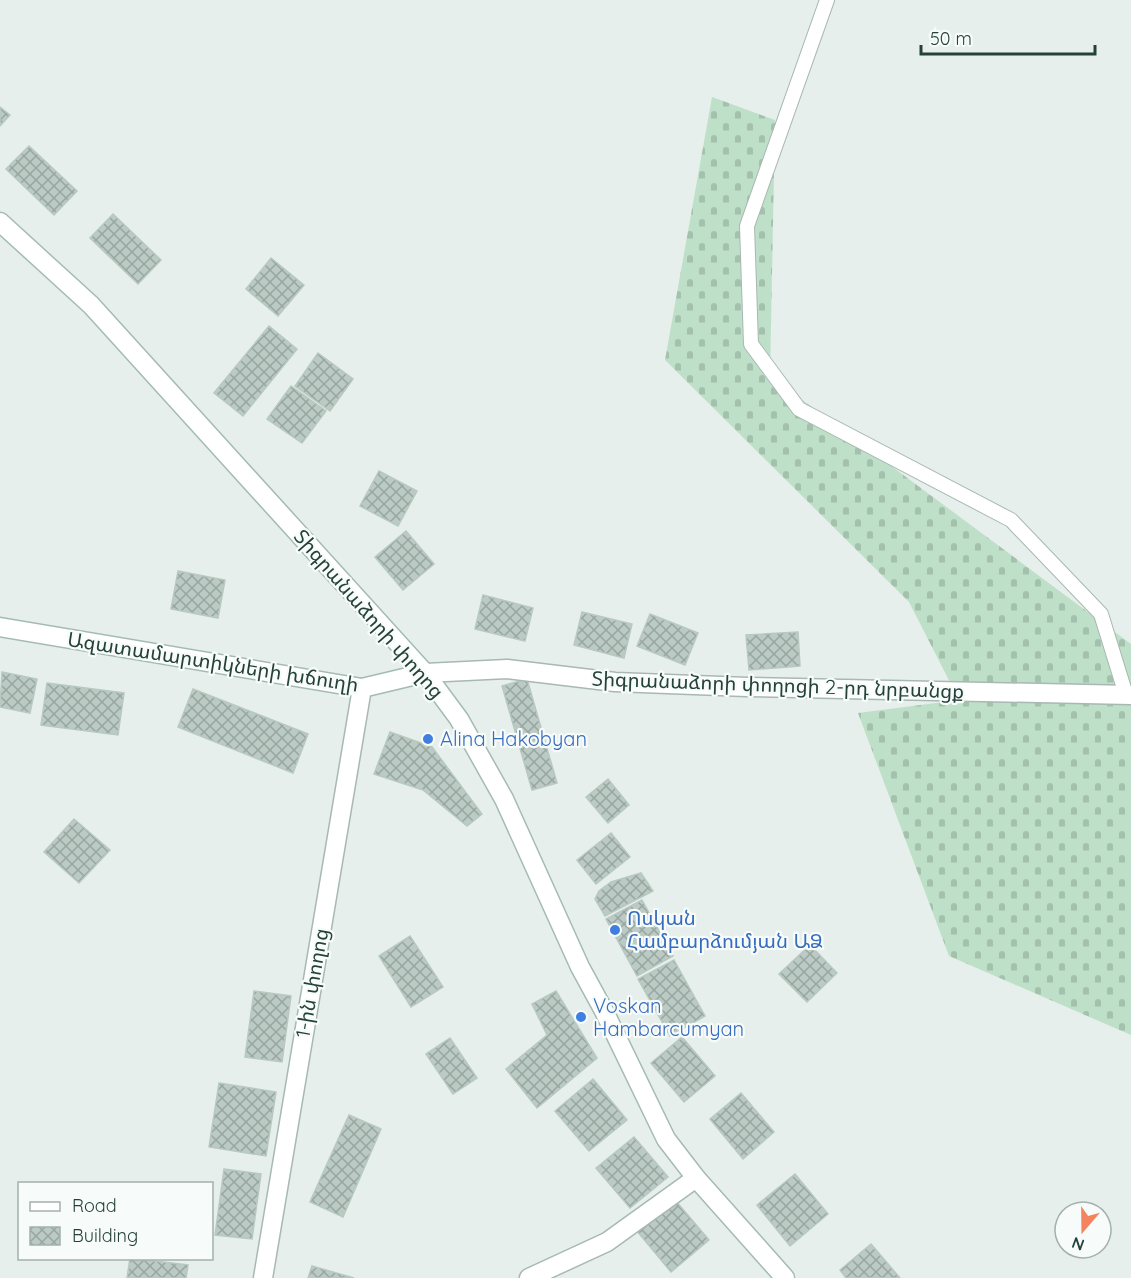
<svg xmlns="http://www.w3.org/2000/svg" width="1131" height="1278" font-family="Quicksand,'Noto Sans Armenian',sans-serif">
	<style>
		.cemetery { fill: url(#cemetery-stones) }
		.building { fill: url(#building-cross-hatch); stroke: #b8c9c2; stroke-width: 1.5 }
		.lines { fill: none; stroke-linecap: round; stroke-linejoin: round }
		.lane-casing { stroke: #a8b8b2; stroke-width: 16 }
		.street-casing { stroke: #a8b8b2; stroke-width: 21 }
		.secondary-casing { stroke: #a4bbb3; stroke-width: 21 }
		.lane { stroke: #fff; stroke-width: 14 }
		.street { stroke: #fff; stroke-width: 18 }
		.secondary { stroke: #fff; stroke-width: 18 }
		.shop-dot { fill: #3f7fe0; stroke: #f7fbf9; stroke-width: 2 }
		.labels { text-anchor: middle; stroke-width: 4.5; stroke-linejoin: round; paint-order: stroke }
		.street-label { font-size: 20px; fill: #24423a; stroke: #f7fbf9 }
		.shop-label { font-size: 20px; fill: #366cbe; stroke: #f7fbf9; text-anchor: start }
	</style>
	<defs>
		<pattern id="cemetery-stones" width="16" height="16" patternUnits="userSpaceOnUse" patternTransform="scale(1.5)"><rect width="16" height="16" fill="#bfe0c8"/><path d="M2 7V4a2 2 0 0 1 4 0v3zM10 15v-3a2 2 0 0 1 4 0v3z" fill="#a4c1ad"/></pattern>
		<pattern id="building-cross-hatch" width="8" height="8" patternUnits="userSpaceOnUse" patternTransform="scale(1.5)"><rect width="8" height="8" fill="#bbcac4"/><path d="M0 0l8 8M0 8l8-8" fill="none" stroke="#98a6a0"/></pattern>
	</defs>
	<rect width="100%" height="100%" fill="#e6efeb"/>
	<path class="cemetery" d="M712,97L775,120L770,376L1131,644V1035L949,956L858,713L959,700L909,602L665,360Z"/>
	<g class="building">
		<path d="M0,107L10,115L0,126Z"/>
		<path d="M29,146L77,191L54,215L6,169Z"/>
		<path d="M113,214L161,260L138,284L90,238Z"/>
		<path d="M271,258L304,285L278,316L246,289Z"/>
		<path d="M269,326L297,349L243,416L214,393Z"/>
		<path d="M318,353L353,379L330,411L295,386Z"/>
		<path d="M291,386L326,411L302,443L267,419Z"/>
		<path d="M379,471L417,491L398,526L360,506Z"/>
		<path d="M406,531L434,564L403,590L375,557Z"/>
		<path d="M178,571L225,580L218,618L171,609Z"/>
		<path d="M483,595L533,608L525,641L475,629Z"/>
		<path d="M582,612L632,624L624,658L574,645Z"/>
		<path d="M650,614L698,633L685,665L637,646Z"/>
		<path d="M798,632L800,666L749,670L746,635Z"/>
		<path d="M2,672L37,679L30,713L0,707Z"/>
		<path d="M527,679L557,783L532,790L502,686Z"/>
		<path d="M47,683L124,693L118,735L41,725Z"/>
		<path d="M193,689L308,734L293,773L178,727Z"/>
		<path d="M390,732L432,747L482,814L467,826L423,790L374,774Z"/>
		<path d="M608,779L629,805L608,823L586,797Z"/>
		<path d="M74,819L110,850L79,883L44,852Z"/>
		<path d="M611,833L630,857L596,884L577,860Z"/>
		<path d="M641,873L653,891L605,916L595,899L599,891L611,882Z"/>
		<path d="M642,900L673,956L637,976L606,919Z"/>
		<path d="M410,936L443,987L411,1007L379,956Z"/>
		<path d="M810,945L837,973L807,1002L779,974Z"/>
		<path d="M674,960L705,1016L670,1036L638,979Z"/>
		<path d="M254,991L291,996L282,1062L245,1057Z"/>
		<path d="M556,991L597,1058L537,1108L506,1069L547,1035L532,1004Z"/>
		<path d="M682,1037L715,1076L684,1102L651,1063Z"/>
		<path d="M450,1038L477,1078L453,1094L426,1054Z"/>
		<path d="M593,1079L627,1120L589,1151L555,1111Z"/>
		<path d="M219,1083L276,1092L266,1156L209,1147Z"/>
		<path d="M741,1093L774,1132L743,1159L710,1119Z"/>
		<path d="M349,1115L381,1129L343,1217L310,1202Z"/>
		<path d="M634,1137L668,1177L630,1208L596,1168Z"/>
		<path d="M224,1169L261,1174L252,1239L215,1235Z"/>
		<path d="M795,1174L828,1214L790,1246L757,1205Z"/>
		<path d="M675,1200L709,1240L671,1272L637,1231Z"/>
		<path d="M871,1244L900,1278H846L840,1270Z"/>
		<path d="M130,1258L188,1265L186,1278H127Z"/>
		<path d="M312,1266L354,1278H308Z"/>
	</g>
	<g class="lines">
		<g class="lane-casing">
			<path id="lane" d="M827,0L747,226L751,344L799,409L1011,520L1101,614L1126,695"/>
		</g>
		<g class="street-casing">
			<g id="street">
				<path d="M425,673L507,669L615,682L747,687L1131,695"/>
				<path d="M263,1278L362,688"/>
				<path d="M529,1278L607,1242L696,1178"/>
			</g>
		</g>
		<g class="secondary-casing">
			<g id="secondary">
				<path d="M0,222L91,305L425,673L459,719L504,799L580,967L604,1011L666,1139L696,1178L785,1278"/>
				<path d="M0,627L362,688L425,673"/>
			</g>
		</g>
		<use href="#lane" class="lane"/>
		<use href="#street" class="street"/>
		<use href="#secondary" class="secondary"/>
	</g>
	<g class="shop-dot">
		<circle cx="428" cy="739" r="6"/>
		<circle cx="615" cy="930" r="6"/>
		<circle cx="581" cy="1017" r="6"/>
	</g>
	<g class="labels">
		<g class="street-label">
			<text transform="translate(369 614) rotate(49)" y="7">Տիգրանաձորի փողոց</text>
			<text transform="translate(213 662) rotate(9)" y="7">Ազատամարտիկների խճուղի</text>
			<text transform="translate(778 685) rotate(2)" y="7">Տիգրանաձորի փողոցի 2-րդ նրբանցք</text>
			<text transform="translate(312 983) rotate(-80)" y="7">1-ին փողոց</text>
		</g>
		<g class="shop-label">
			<text x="440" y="746">Alina Hakobyan</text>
			<text x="627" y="925">Ոսկան<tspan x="627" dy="23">Համբարձումյան ԱՁ</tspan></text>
			<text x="593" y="1013">Voskan<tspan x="593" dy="23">Hambarcumyan</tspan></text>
		</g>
	</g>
	<rect x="18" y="1182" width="195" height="78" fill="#f7fbf9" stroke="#a3b1ad" stroke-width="1.5"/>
	<rect x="30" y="1202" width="30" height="9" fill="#ffffff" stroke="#a3b1ad" stroke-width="1.5"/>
	<text x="72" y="1212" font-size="18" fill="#24423a">Road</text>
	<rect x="30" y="1227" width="30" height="18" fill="url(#building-cross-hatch)" stroke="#a3b1ad" stroke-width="1.5"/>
	<text x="72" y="1242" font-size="18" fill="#24423a">Building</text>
	<g transform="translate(1083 1230) rotate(200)"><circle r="28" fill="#f7fbf9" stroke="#a3b1ad" stroke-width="1.5"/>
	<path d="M0-4.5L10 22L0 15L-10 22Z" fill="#f4845f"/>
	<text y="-9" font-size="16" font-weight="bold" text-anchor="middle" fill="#24423a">N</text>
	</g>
	<path d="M921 45v9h174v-9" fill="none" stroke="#24423a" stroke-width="3"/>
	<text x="930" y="45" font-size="18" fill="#24423a" stroke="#f7fbf9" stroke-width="4.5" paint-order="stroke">50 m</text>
</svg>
